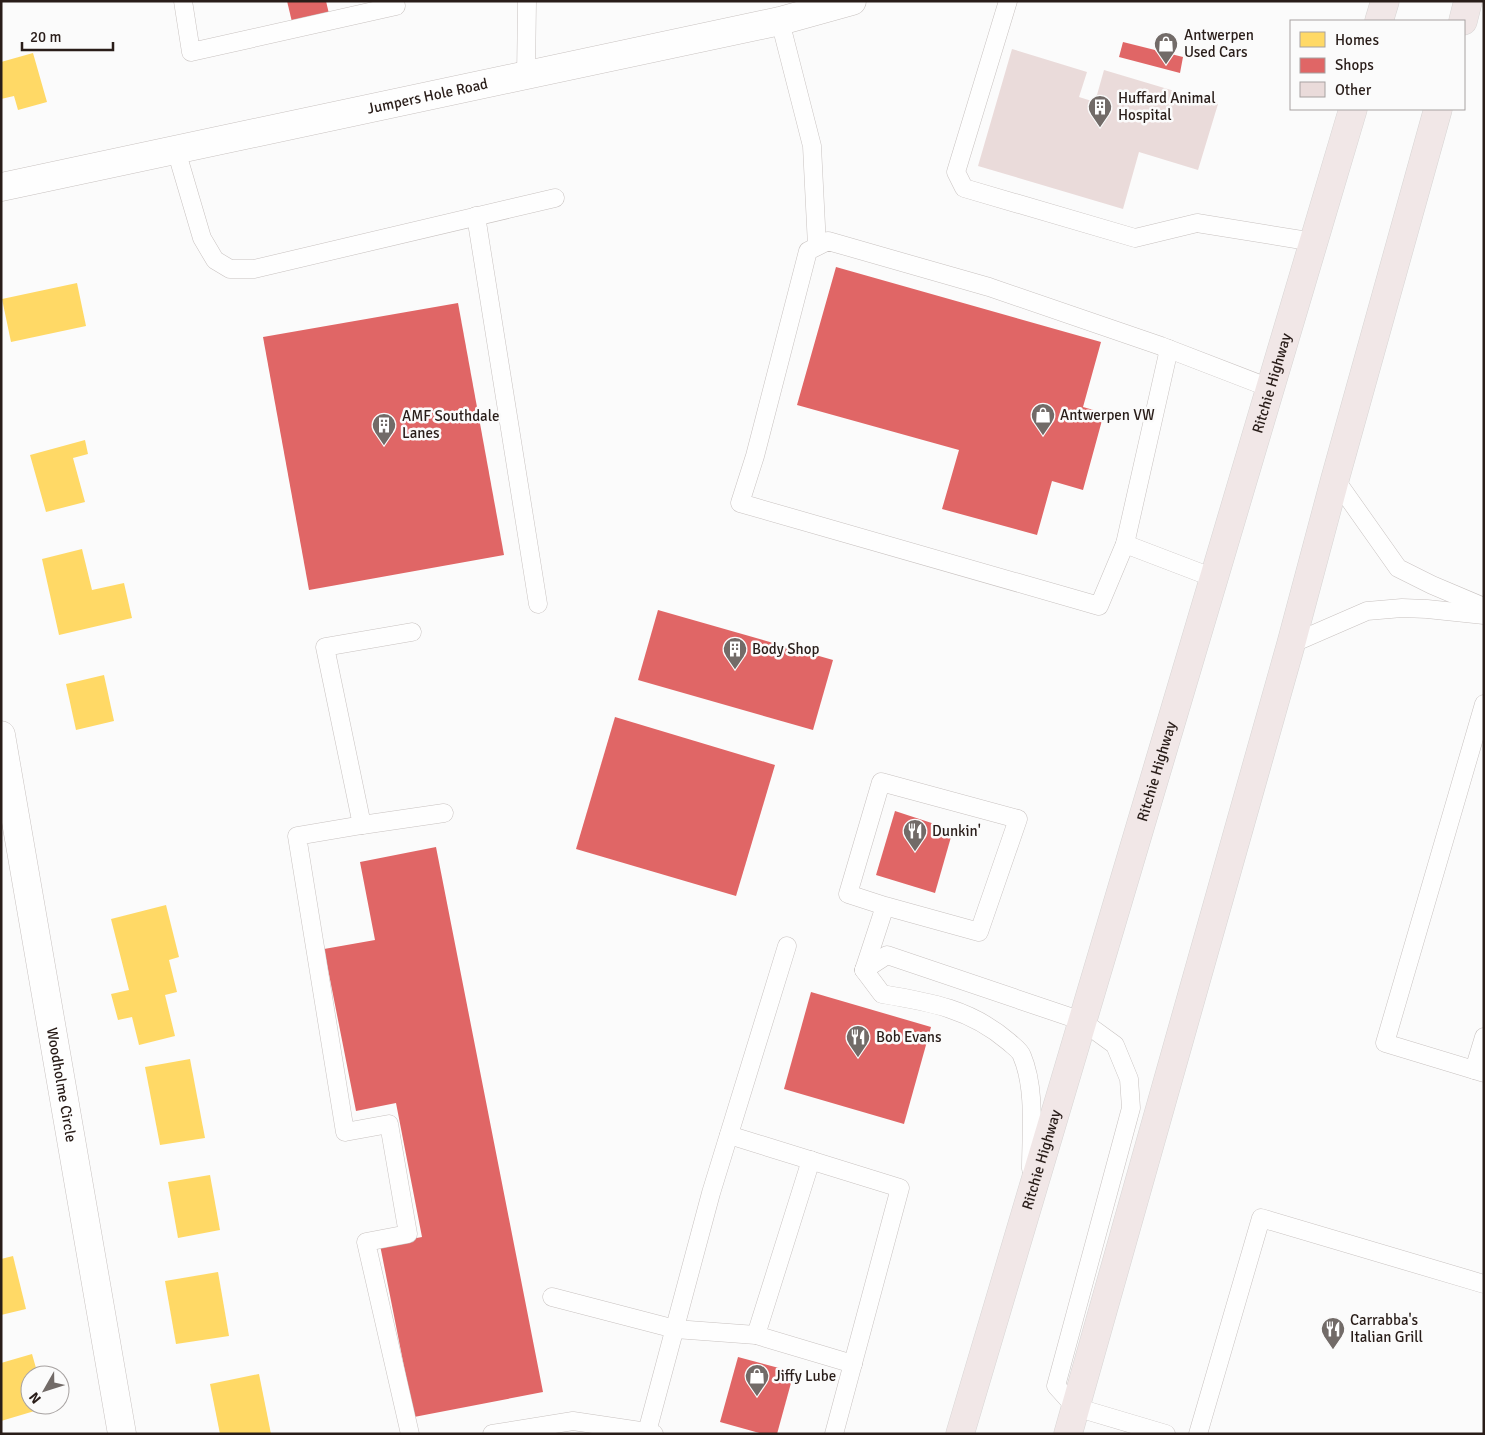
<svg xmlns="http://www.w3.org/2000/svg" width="1485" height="1435" font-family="Signika,sans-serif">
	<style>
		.homes { fill: #ffd966 }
		.shops { fill: #e06666 }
		.building { fill: #eadbda }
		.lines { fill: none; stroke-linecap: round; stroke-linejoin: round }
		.service-casing { stroke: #c8c2c0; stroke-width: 19 }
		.minor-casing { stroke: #c8c2c0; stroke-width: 29 }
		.secondary-casing { stroke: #c8c2c0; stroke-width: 29 }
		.primary-casing { stroke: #d7d5d4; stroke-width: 29 }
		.service { stroke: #fefefe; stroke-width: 18 }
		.minor { stroke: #fefefe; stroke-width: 28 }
		.secondary { stroke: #fefefe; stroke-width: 28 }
		.primary { stroke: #f1e7e7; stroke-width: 28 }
		.labels { text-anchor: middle; stroke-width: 5; stroke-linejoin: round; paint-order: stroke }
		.poi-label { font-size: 15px; fill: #291d19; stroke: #fbfbfb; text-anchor: start }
		.street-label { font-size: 15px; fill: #291d19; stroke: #fbfbfb }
	</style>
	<rect width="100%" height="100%" fill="#fbfbfb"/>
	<g class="homes">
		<path d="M33,53L47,102L18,110L14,96L1,99V62Z"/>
		<path d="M77,283L86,326L11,342L2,299Z"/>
		<path d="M85,440L88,454L73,458L85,502L46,512L30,455Z"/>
		<path d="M82,549L92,590L124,583L132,618L59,635L42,559Z"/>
		<path d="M104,675L114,721L76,730L66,684Z"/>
		<path d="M166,905L179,957L169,960L177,992L165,995L175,1036L139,1045L132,1017L118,1020L111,994L129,990L111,919Z"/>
		<path d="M190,1059L205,1138L160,1145L145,1067Z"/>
		<path d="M210,1175L220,1230L178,1238L168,1182Z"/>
		<path d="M13,1256L26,1309L1,1315V1259Z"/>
		<path d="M218,1272L229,1336L176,1344L165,1281Z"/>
		<path d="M32,1354L38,1375H30V1405H47L48,1407L1,1421V1363Z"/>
		<path d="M259,1374L271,1434H220L210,1384Z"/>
	</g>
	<g class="shops">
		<path d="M287,1H326L329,14L292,22Z"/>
		<path d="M1123,42L1183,57L1180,73L1119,57Z"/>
		<path d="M836,267L1101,342L1083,407L1104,413L1083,490L1052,481L1037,535L942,509L959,450L797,405Z"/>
		<path d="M458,303L504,555L309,590L263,337Z"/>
		<path d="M658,610L833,660L813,730L638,680Z"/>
		<path d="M615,717L775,765L736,896L576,849Z"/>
		<path d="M895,811L953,830L935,893L876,875Z"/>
		<path d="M436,847L543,1392L414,1417L380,1245L422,1237L396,1103L356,1111L324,949L375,940L360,862Z"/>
		<path d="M811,992L931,1027L904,1124L784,1089Z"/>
		<path d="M738,1357L794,1372L777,1434H763L720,1422Z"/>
	</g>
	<path class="building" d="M1012,49L1087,72L1079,97L1095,102L1104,70L1218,104L1198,170L1139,152L1123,209L978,166Z"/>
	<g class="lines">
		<g class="service-casing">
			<g id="service">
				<path d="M183,1L191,52L396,6L395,1"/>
				<path d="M1008,1L956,172L964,188L1135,238L1197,223L1314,242"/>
				<path d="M780,21L812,146L817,246"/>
				<path d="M526,76L527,1"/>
				<path d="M176,150L202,238L215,260L230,269H254L555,198"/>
				<path d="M476,216L538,604"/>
				<path d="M1335,479L1398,568L1432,585L1484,607"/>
				<path d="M1125,544L1169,349"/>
				<path d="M1214,578L1125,544L1099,606L740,503L755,456L808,251L828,241L989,287L1161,346L1270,388"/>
				<path d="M412,632L325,647L362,825L444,813"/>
				<path d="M1291,644L1367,611L1402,608L1427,609L1484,615"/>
				<path d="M1484,704L1385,1043L1484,1073"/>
				<path d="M362,825L297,836L345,1132L389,1124L408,1234L366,1242L410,1434"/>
				<path d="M864,970L887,955L1082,1021L1115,1045L1129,1079L1131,1108L1056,1386L1075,1407L1166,1434"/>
				<path d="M864,970L885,906L979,932L1018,819L881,782L848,894L885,906"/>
				<path d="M864,970L882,994C930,1002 971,1009 1009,1042C1013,1046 1020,1050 1022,1056C1036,1089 1031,1134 1031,1169"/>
				<path d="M1474,1070L1484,1037"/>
				<path d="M729,1135L900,1188L834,1434"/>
				<path d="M552,1297L675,1329L756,1335L853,1364"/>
				<path d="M756,1335L811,1160"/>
				<path d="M492,1434L573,1421L647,1432"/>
				<path d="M654,1434L647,1432L711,1193L787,946"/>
				<path d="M1198,1434L1261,1218L1484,1284"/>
			</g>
		</g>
		<g class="minor-casing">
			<g id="minor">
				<path id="s1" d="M1,735L122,1434"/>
			</g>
		</g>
		<g class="secondary-casing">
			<g id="secondary">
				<path id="s2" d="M1,187L780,21L852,1"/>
			</g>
		</g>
		<g class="primary-casing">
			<g id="primary">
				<path d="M1379,21L1385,1"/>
				<path d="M1463,21L1468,1"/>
				<path id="s3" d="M960,1434L1353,109"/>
				<path d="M1068,1434L1291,644L1335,479L1438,109"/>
			</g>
		</g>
		<use href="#service" class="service"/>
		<use href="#minor" class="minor"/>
		<use href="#secondary" class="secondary"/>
		<use href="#primary" class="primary"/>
	</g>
	<defs>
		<g id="shop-pin" transform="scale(1.25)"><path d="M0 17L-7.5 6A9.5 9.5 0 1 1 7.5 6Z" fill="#726b68" stroke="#fbfbfb"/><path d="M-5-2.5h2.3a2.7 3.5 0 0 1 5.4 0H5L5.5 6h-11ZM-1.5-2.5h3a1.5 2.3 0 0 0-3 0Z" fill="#fff"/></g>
		<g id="building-pin" transform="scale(1.25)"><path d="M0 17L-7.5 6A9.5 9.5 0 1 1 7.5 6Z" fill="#726b68" stroke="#fbfbfb"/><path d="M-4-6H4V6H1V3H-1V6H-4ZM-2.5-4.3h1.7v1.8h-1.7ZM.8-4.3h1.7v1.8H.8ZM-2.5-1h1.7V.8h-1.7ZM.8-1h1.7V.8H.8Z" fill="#fff"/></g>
		<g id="restaurant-pin" transform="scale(1.25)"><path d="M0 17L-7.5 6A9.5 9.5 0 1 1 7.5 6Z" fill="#726b68" stroke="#fbfbfb"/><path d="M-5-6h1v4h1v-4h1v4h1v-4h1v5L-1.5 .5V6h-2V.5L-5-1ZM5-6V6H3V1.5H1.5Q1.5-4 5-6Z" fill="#fff"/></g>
	</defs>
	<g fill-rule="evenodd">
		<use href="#shop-pin" x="1166" y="44"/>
		<use href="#building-pin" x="1100" y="107"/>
		<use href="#shop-pin" x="1043" y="415"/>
		<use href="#building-pin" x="384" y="425"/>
		<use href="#building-pin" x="735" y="649"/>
		<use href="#restaurant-pin" x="915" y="831"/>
		<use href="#restaurant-pin" x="858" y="1037"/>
		<use href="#restaurant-pin" x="1333" y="1329"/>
		<use href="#shop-pin" x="757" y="1376"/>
	</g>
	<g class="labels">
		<g class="poi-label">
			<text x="1184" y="40">Antwerpen<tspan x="1184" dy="17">Used Cars</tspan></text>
			<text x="1118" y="103">Huffard Animal<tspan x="1118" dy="17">Hospital</tspan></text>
			<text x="1060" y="420">Antwerpen VW</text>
			<text x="402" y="421">AMF Southdale<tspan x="402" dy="17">Lanes</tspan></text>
			<text x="752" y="654">Body Shop</text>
			<text x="932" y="836">Dunkin'</text>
			<text x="876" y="1042">Bob Evans</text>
			<text x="1350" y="1325">Carrabba's<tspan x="1350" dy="17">Italian Grill</tspan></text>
			<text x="774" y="1381">Jiffy Lube</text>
		</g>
		<g class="street-label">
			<text dy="5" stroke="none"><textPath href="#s2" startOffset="436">Jumpers Hole Road</textPath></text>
			<text dy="5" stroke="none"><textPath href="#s3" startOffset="1096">Ritchie Highway</textPath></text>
			<text dy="5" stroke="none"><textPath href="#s3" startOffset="691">Ritchie Highway</textPath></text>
			<text dy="5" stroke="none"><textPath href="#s1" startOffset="355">Woodholme Circle</textPath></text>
			<text dy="5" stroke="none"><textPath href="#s3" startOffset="286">Ritchie Highway</textPath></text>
		</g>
	</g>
	<rect width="1485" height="1435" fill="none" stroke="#291d19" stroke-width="5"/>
	<rect x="1290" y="20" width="175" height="90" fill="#fbfbfb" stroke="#a7a2a1"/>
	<rect x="1300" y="32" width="25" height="15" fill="#ffd966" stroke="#a7a2a1"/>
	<text x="1335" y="45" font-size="15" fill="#291d19">Homes</text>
	<rect x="1300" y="58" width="25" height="15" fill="#e06666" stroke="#a7a2a1"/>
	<text x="1335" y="70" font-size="15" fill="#291d19">Shops</text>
	<rect x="1300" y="82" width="25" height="15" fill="#eadbda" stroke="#a7a2a1"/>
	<text x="1335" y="95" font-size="15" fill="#291d19">Other</text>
	<g transform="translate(45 1390) rotate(231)"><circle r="24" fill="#fbfbfb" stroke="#a7a2a1"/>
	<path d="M0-4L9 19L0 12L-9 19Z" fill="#726b68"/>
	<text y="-8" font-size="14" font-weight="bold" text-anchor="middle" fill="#291d19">N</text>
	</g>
	<path d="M22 42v8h91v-8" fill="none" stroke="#291d19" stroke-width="2.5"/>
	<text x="30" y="42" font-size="15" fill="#291d19" stroke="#fbfbfb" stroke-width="4" paint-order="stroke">20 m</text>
</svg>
